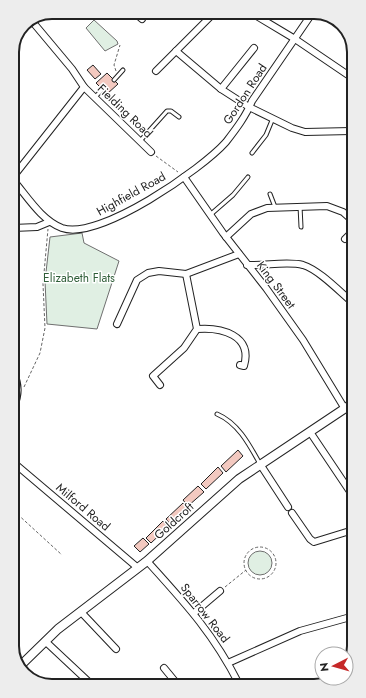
<svg xmlns="http://www.w3.org/2000/svg" width="366" height="698" font-family="Jost,sans-serif">
	<style>
		.green { fill: #e0efe3; stroke: #6f6f6f }
		.building { fill: #f3c9c0; stroke: #222 }
		.lines { fill: none; stroke-linecap: round; stroke-linejoin: round }
		.service-casing { stroke: #222; stroke-width: 5 }
		.minor-casing { stroke: #222; stroke-width: 8 }
		.tertiary-casing { stroke: #222; stroke-width: 10 }
		.path { stroke: #646464; stroke-width: 1; stroke-dasharray: 3 2; stroke-linecap: butt }
		.service { stroke: #fff; stroke-width: 3 }
		.minor { stroke: #fff; stroke-width: 6 }
		.tertiary { stroke: #fff; stroke-width: 8 }
		.labels { text-anchor: middle; stroke-width: 3; stroke-linejoin: round; paint-order: stroke }
		.street-label { font-size: 12px; fill: #222; stroke: #fff }
		.park-label { font-size: 12px; fill: #2f5e38; stroke: #fff }
		.rim { fill: none; stroke: #222; stroke-width: 2 }
	</style>
	<rect width="100%" height="100%" fill="#fff"/>
	<g class="green">
		<path d="M94,20L117,41L118,44L105,51L86,28Z"/>
		<path d="M82,233L84,243L119,261L97,329L47,324L45,281L50,237Z"/>
		<circle cx="260" cy="563" r="12"/>
	</g>
	<g class="building">
		<path d="M93,65L101,74L95,79L87,70Z"/>
		<path d="M107,73L118,84L107,94L96,83Z"/>
		<path d="M238,450L243,456L226,472L221,466Z"/>
		<path d="M218,467L223,473L206,489L201,484Z"/>
		<path d="M198,486L204,492L188,506L183,500Z"/>
		<path d="M183,503L188,508L171,525L166,519Z"/>
		<path d="M163,521L168,527L151,543L146,538Z"/>
		<path d="M143,538L149,544L140,552L134,546Z"/>
	</g>
	<g class="lines">
		<g class="service-casing">
			<g id="service">
				<path d="M114,80L123,70"/>
				<path d="M95,97L103,89"/>
				<path d="M140,141L167,111H171L179,117"/>
				<path d="M252,153L266,135L273,118"/>
				<path d="M270,194L275,207"/>
				<path d="M300,206L301,227"/>
				<path d="M210,215L233,195L248,177"/>
				<path d="M217,414C238,423 249,444 260,464"/>
			</g>
		</g>
		<g class="minor-casing">
			<g id="minor">
				<path d="M134,12L142,19"/>
				<path d="M250,12L295,39L351,77"/>
				<path d="M176,51L221,89L249,107L292,128L305,132L351,131"/>
				<path d="M156,71L215,12"/>
				<path d="M84,87L151,152"/>
				<path d="M221,89L254,48"/>
				<path d="M13,177L84,87L72,69L31,20"/>
				<path d="M184,177L223,233L266,288L303,340L345,409"/>
				<path d="M13,180C27,196 41,220 62,228C99,241 202,169 226,142C236,129 246,116 252,101L313,12"/>
				<path d="M13,228L37,227L49,222"/>
				<path d="M226,237L251,214L267,208L327,206L343,212L352,220"/>
				<path d="M345,239L352,232"/>
				<path d="M247,265C265,266 287,261 303,265C319,270 339,291 352,302"/>
				<path d="M117,324L137,280L148,273L159,271L186,274L239,254"/>
				<path d="M197,329C221,327 253,335 244,366L240,365"/>
				<path d="M14,374C19,385 19,395 14,406"/>
				<path d="M160,385L153,376L184,348L197,329L186,274"/>
				<path d="M310,432L353,496"/>
				<path d="M14,463L138,568"/>
				<path d="M260,464L288,507"/>
				<path d="M292,513L310,539L314,542L353,530"/>
				<path d="M147,561C185,603 213,633 239,684"/>
				<path d="M81,612L116,649"/>
				<path d="M194,613L220,591"/>
				<path d="M45,641L92,685"/>
				<path d="M228,663L300,631L354,616"/>
				<path d="M164,668L178,685"/>
			</g>
		</g>
		<g class="tertiary-casing">
			<path id="tertiary" d="M19,667L58,629L147,561L239,479L353,403"/>
		</g>
		<g class="path">
			<path d="M116,71L114,65L120,45"/>
			<path d="M156,156L178,172"/>
			<path d="M13,342L16,345"/>
			<path d="M24,387L40,353L45,328L43,284L48,229"/>
			<path d="M14,511L62,555"/>
			<circle cx="260" cy="563" r="16"/>
			<path d="M225,587L246,570"/>
		</g>
		<use href="#service" class="service"/>
		<use href="#minor" class="minor"/>
		<use href="#tertiary" class="tertiary"/>
	</g>
	<g class="labels">
		<g class="street-label">
			<text transform="translate(245 94) rotate(-57)" y="4">Gordon Road</text>
			<text transform="translate(125 111) rotate(44)" y="4">Fielding Road</text>
			<text transform="translate(131 194) rotate(-29)" y="4">Highfield Road</text>
			<text transform="translate(276 285) rotate(53)" y="4">King Street</text>
			<text transform="translate(83 507) rotate(40)" y="4">Milford Road</text>
			<text transform="translate(174 521) rotate(-42)" y="4">Goldcroft</text>
			<text transform="translate(205 613) rotate(52)" y="4">Sparrow Road</text>
		</g>
		<g class="park-label">
			<text x="79" y="282">Elizabeth Flats</text>
		</g>
	</g>
	<path d="M0 0H366V698H0ZM52 19H314A33 33 0 0 1 347 52V646A33 33 0 0 1 314 679H52A33 33 0 0 1 19 646V52A33 33 0 0 1 52 19Z" fill="#ededed" fill-rule="evenodd"/>
	<path class="rim" d="M52 19H314A33 33 0 0 1 347 52V646A33 33 0 0 1 314 679H52A33 33 0 0 1 19 646V52A33 33 0 0 1 52 19Z"/>
	<g transform="translate(334 666) rotate(264)"><circle r="19" fill="#ffffff" stroke="#a7a7a7"/>
	<path d="M0-3L7 15L0 10L-7 15Z" fill="#c62828"/>
	<text y="-6" font-size="11" font-weight="bold" text-anchor="middle" fill="#222222">N</text>
	</g>
</svg>
